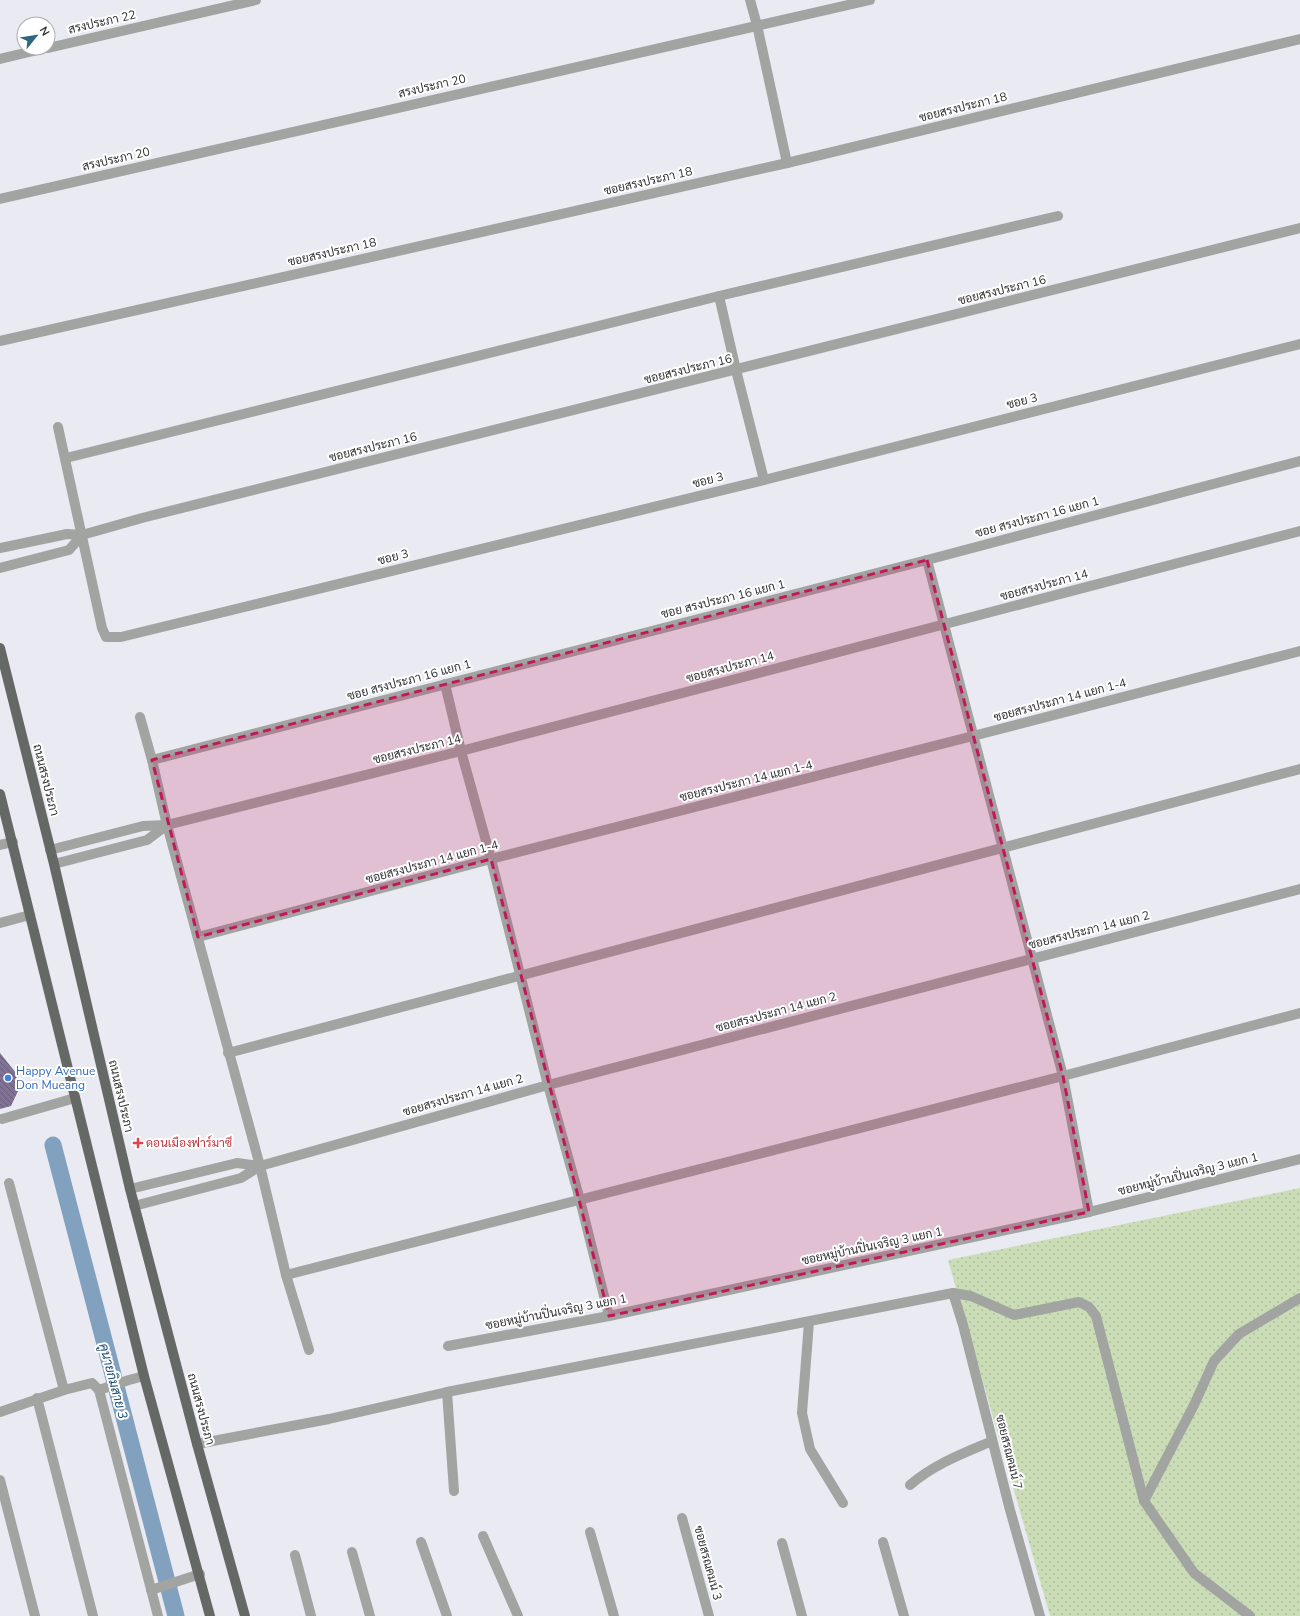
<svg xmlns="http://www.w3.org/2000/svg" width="1300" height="1616" font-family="'Nunito Sans',Sarabun,sans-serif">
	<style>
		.park { fill: url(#park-dots) }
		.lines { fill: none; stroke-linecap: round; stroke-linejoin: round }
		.canal { stroke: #81a1bf; stroke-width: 17 }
		.building { fill: url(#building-back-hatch) }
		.minor { stroke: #a1a4a1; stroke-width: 10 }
		.major { stroke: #656965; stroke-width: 10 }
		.marked { fill: #c2185b; fill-opacity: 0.2; stroke: #c2185b; stroke-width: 3; stroke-dasharray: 8 5; stroke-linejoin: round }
		.shop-dot { fill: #3f7fe0; stroke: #fff; stroke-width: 1.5 }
		.health-dot { fill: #e0444e; stroke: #fff; stroke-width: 1.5 }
		.labels { text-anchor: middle; stroke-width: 4; stroke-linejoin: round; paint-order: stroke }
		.street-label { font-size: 12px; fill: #333336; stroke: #fff }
		.shop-label { font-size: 12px; fill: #366cbe; stroke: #fff; text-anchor: start }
		.health-label { font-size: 12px; fill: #be3a42; stroke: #fff; text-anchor: start }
		.water-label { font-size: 13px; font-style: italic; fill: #194c75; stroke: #fff }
	</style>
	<defs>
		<pattern id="park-dots" width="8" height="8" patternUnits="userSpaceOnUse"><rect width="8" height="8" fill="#cbddb6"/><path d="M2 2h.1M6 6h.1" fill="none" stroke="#afbe9d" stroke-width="1.8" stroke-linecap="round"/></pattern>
		<pattern id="building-back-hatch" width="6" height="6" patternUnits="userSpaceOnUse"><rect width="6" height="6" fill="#807296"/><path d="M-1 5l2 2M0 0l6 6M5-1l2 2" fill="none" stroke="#695e7b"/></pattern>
	</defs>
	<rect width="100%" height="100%" fill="#eaeaf3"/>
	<path class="park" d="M1300,1188V1616H1050L948,1260Z"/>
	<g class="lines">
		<path class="canal" d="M53,1145L176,1616"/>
	</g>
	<path class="building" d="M0,1053L16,1073L18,1091L11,1106L0,1109Z"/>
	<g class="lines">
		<g class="minor">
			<path d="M750,0L757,25L787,163"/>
			<path d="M48,48L256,0"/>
			<path d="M0,59L46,48"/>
			<path d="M0,199L870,0"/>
			<path d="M719,296L736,370L764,480"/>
			<path d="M0,341L787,163L1300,39"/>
			<path d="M58,427L102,628L106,637H121L764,480L1300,344"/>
			<path d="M66,458L719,296L1058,216"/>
			<path d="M0,548L67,534L82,535L142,518L1300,228"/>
			<path d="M927,560L1063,1076L1089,1212"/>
			<path d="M0,568L69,550L82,535"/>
			<path d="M445,684L461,751L491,859L548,1085L580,1200L609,1316"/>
			<path d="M140,717L152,760L167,825L260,1166L286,1275L309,1350"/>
			<path d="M152,760L927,560L1300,461"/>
			<path d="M0,845L13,842"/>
			<path d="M50,850L143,826L167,825L461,751L1300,531"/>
			<path d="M54,864L147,840L167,825"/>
			<path d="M0,923L30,915"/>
			<path d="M198,937L491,859L973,736L1300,651"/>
			<path d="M228,1053L1300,769"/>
			<path d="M2,1119L75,1098"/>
			<path d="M9,1183L64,1390"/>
			<path d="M130,1189L237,1163L260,1166"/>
			<path d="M134,1206L241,1178L260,1166L548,1085L1300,889"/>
			<path d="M286,1275L1063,1076L1300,1013"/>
			<path d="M953,1293L963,1325L1010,1510L1040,1616"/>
			<path d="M809,1322L802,1413L810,1449L843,1503"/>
			<path d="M448,1346L609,1316L1089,1212L1300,1159"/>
			<path d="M99,1390L158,1616"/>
			<path d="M447,1392L454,1491"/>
			<path d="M37,1398L93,1616"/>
			<path d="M0,1412L64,1390L92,1383L99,1390L129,1380L144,1376"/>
			<path d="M197,1444L329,1419L447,1392L953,1293L971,1296L1014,1315L1079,1302L1089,1307L1096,1316L1144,1501L1194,1573L1250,1616"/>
			<path d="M0,1480L35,1616"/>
			<path d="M910,1485C934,1464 964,1453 992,1441"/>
			<path d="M1144,1501L1194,1405L1214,1361L1239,1334L1300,1298"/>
			<path d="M682,1518L709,1616"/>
			<path d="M590,1532L614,1616"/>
			<path d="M483,1536L518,1616"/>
			<path d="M421,1542L447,1616"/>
			<path d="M883,1542L904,1616"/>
			<path d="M782,1543L802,1616"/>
			<path d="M352,1552L370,1616"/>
			<path d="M295,1555L311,1616"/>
			<path d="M151,1590L200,1574"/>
		</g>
		<g class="major">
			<path d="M0,648L54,864L130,1189L197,1444L245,1616"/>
			<path d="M0,794L144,1376L210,1616"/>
		</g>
	</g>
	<path class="marked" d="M927,560L1063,1076L1089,1212L609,1316L491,859L198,937L152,760Z"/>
	<circle class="shop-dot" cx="8" cy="1078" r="4"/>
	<path class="health-dot" d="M136 1137h4v4h4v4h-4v4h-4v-4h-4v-4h4z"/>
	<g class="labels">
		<g class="street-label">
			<text transform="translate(102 22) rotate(-13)" y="4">สรงประภา 22</text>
			<text transform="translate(432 86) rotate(-13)" y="4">สรงประภา 20</text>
			<text transform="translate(963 107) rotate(-14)" y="4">ซอยสรงประภา 18</text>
			<text transform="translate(116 159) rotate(-13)" y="4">สรงประภา 20</text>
			<text transform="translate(648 181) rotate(-13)" y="4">ซอยสรงประภา 18</text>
			<text transform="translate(332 252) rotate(-13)" y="4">ซอยสรงประภา 18</text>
			<text transform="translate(1002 290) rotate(-14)" y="4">ซอยสรงประภา 16</text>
			<text transform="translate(688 369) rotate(-14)" y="4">ซอยสรงประภา 16</text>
			<text transform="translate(1022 401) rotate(-14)" y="4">ซอย 3</text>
			<text transform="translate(373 447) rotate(-14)" y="4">ซอยสรงประภา 16</text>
			<text transform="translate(708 480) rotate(-14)" y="4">ซอย 3</text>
			<text transform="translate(1037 517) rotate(-15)" y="4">ซอย สรงประภา 16 แยก 1</text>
			<text transform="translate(393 557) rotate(-14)" y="4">ซอย 3</text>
			<text transform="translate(1044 585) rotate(-15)" y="4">ซอยสรงประภา 14</text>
			<text transform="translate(723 599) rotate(-14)" y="4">ซอย สรงประภา 16 แยก 1</text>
			<text transform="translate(730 667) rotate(-15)" y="4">ซอยสรงประภา 14</text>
			<text transform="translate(409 680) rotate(-15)" y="4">ซอย สรงประภา 16 แยก 1</text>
			<text transform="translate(1060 700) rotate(-15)" y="4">ซอยสรงประภา 14 แยก 1-4</text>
			<text transform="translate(417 749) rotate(-14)" y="4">ซอยสรงประภา 14</text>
			<text transform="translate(46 780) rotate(76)" y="4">ถนนสรงประภา</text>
			<text transform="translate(746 781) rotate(-14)" y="4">ซอยสรงประภา 14 แยก 1-4</text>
			<text transform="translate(432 862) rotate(-15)" y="4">ซอยสรงประภา 14 แยก 1-4</text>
			<text transform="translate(1089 930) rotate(-14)" y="4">ซอยสรงประภา 14 แยก 2</text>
			<text transform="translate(776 1012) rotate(-15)" y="4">ซอยสรงประภา 14 แยก 2</text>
			<text transform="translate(463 1095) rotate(-16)" y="4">ซอยสรงประภา 14 แยก 2</text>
			<text transform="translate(121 1096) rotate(77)" y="4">ถนนสรงประภา</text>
			<text transform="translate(1188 1174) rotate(-14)" y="4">ซอยหมู่บ้านปิ่นเจริญ 3 แยก 1</text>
			<text transform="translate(872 1246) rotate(-12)" y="4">ซอยหมู่บ้านปิ่นเจริญ 3 แยก 1</text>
			<text transform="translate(556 1312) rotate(-11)" y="4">ซอยหมู่บ้านปิ่นเจริญ 3 แยก 1</text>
			<text transform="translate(201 1409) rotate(75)" y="4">ถนนสรงประภา</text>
			<text transform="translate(1009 1452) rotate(76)" y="4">ซอยสรณคมน์ 7</text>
			<text transform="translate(708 1563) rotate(75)" y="4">ซอยสรณคมน์ 3</text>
		</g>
		<g class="shop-label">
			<text x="16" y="1075">Happy Avenue<tspan x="16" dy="14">Don Mueang</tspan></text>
		</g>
		<g class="health-label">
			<text x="146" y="1147">ดอนเมืองฟาร์มาซี</text>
		</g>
		<g class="water-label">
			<text transform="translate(114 1381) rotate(75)" y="5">คูนายกิมสาย 3</text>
		</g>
	</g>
	<g transform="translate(36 36) rotate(60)"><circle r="19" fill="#ffffff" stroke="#adadaf"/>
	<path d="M0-3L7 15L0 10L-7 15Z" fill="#2b687f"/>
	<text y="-6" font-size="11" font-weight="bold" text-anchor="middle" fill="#333336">N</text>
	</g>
</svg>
